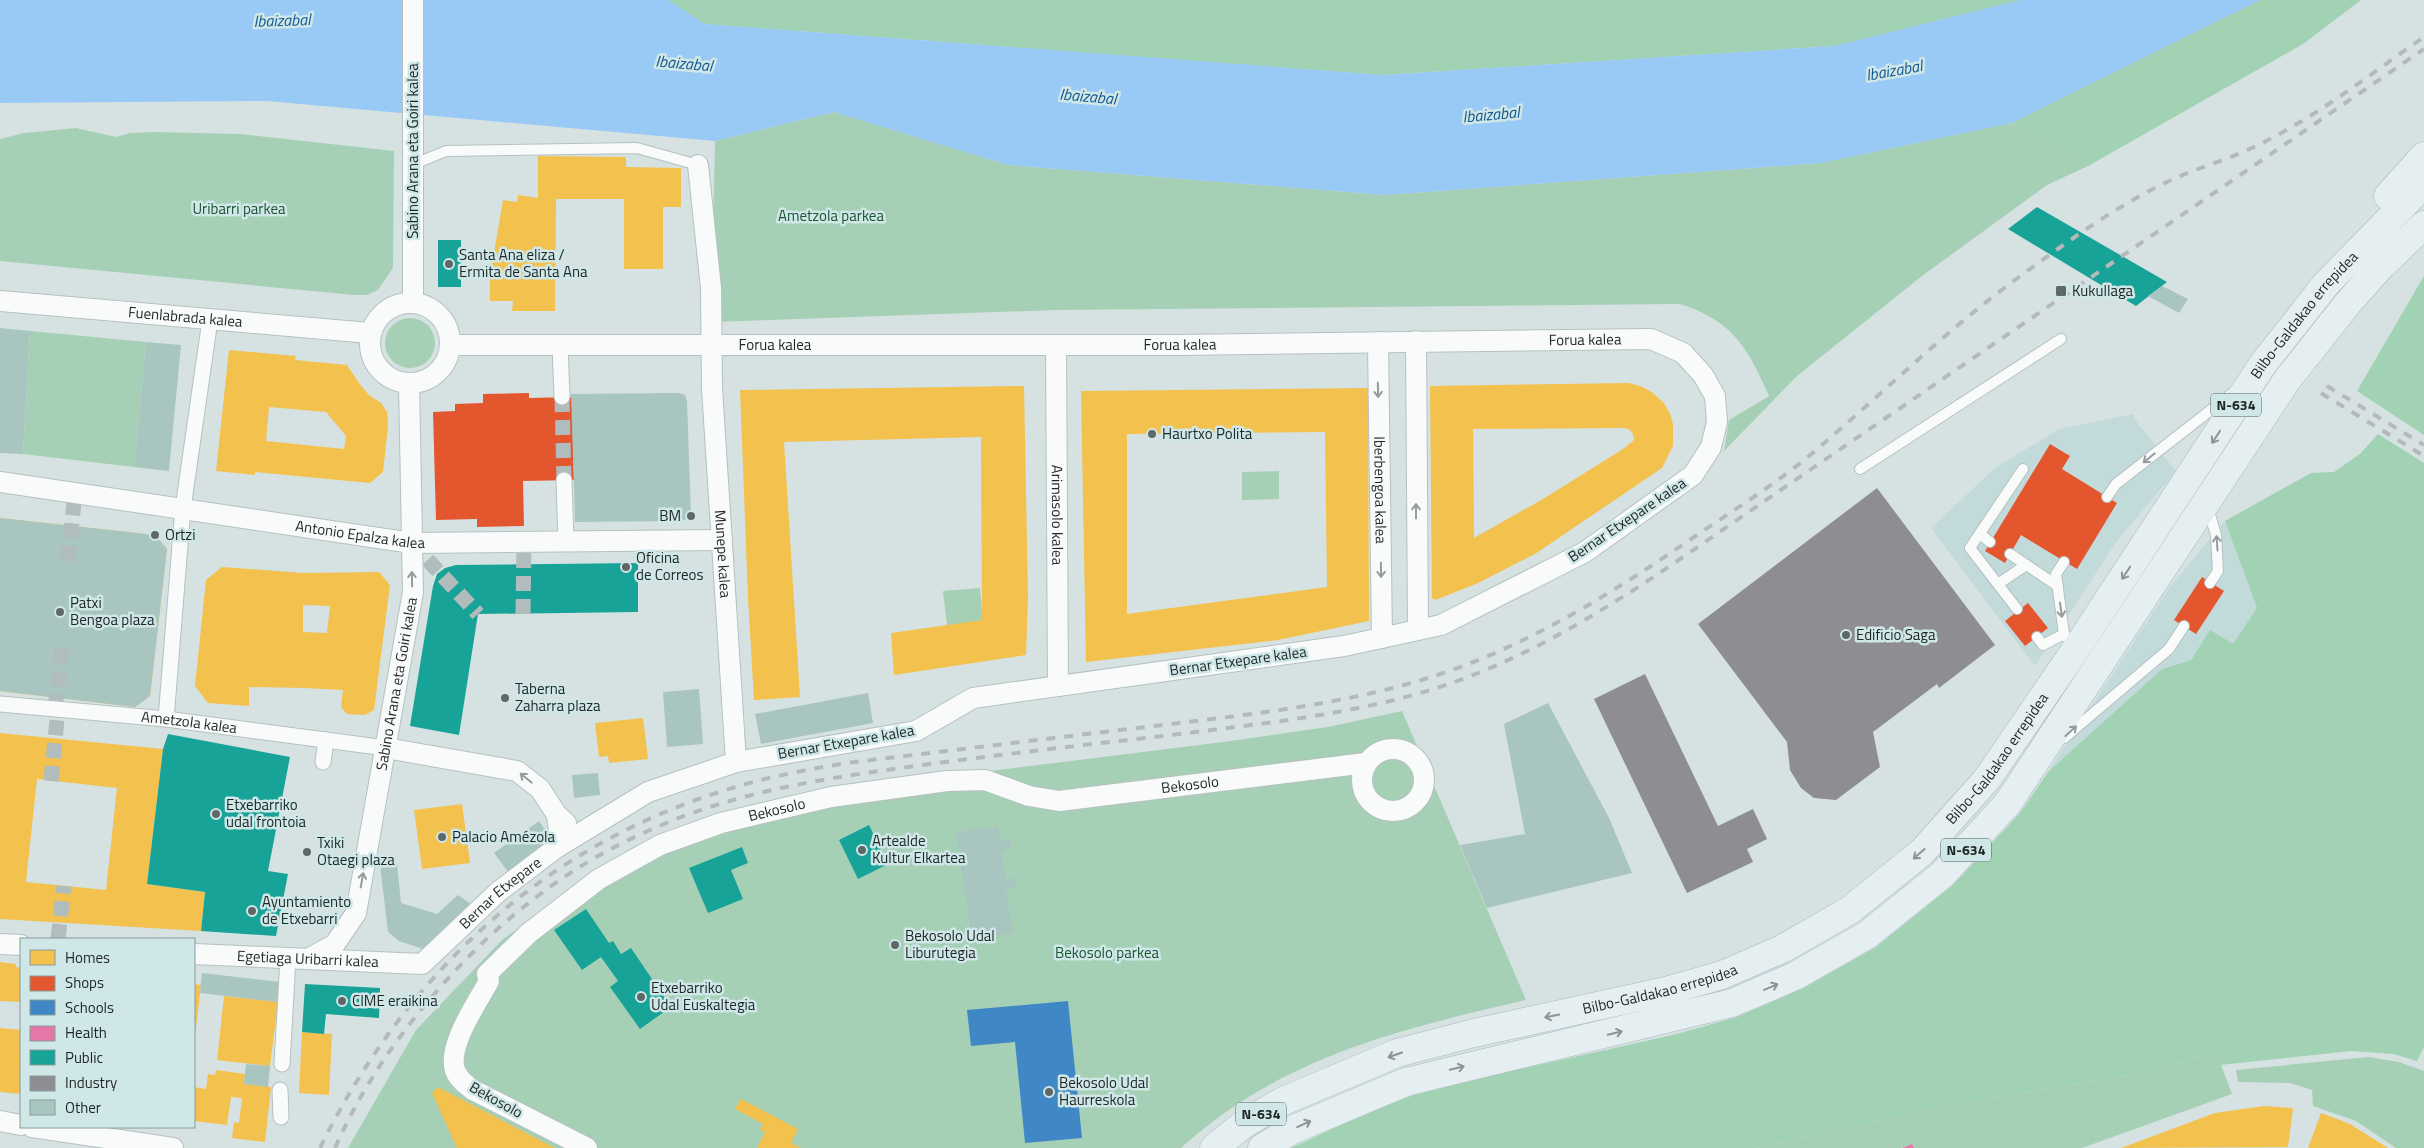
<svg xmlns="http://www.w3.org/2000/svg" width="2424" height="1148" font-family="'Titillium Web',sans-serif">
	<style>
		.built { fill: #c2dada }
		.green { fill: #a6d0b6 }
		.forest { fill: #a1d2b4 }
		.water { fill: #99caf6 }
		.homes { fill: #f2c14e; fill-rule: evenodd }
		.shops { fill: #e4572e }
		.schools { fill: #3f88c5 }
		.health { fill: #e377a8 }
		.public { fill: #17a398 }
		.industry { fill: #8d8d92 }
		.building { fill: #a9c5c0 }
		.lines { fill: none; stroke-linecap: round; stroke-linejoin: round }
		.pedestrian-tunnel { stroke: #b1bcbc; stroke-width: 15; stroke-dasharray: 15 8; stroke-linecap: butt }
		.service-casing { stroke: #b6c0c0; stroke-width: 12 }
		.pedestrian-casing { stroke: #b6c0c0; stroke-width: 17 }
		.minor-casing { stroke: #b6c0c0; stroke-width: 22 }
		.trunk-casing { stroke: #a8b7bb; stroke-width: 29 }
		.service { stroke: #f9fbfb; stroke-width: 10 }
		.pedestrian { stroke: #f9fbfb; stroke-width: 15 }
		.minor { stroke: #f9fbfb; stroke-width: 20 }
		.trunk { stroke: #e5eef1; stroke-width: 28 }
		.rail { stroke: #b6b9b9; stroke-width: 4; stroke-dasharray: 9 9; stroke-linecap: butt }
		.oneway { stroke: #969b9b }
		.oneway2 { stroke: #8b9496 }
		.poi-dot { fill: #5e6868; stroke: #d0e7e8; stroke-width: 2 }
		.labels { text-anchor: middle; stroke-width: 5; stroke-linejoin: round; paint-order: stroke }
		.shield { fill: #d0e7e8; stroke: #536060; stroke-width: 1 }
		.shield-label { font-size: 14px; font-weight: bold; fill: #1e2626 }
		.street-label { font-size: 15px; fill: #1e2626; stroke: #d0e7e8 }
		.park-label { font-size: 15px; fill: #1b5531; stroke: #d0e7e8 }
		.poi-label { font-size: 15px; fill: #1e2626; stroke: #d0e7e8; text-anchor: start }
		.water-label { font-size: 16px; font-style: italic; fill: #145891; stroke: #d0e7e8 }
	</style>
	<rect width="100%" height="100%" fill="#d6e2e2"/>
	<g class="built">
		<path d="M2133,414L2138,424L2176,471L2117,541L2035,666L1931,528L1995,468L2059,429Z"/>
		<path d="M2225,521L2257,608L2233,645L2210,631L2191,660L2162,669L2048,772L2173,583Z"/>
	</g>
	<g class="green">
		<path d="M834,112L1008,165L1385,195L1821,163L2012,123L2072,153L2088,166L2047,185L1922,276L1797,376L1724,451L1729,420L1769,396C1748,348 1733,321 1680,304L1056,310L711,322L715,141Z"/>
		<path d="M76,128L116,137L130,133L153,132L241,134L394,151L393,268L378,290L367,295H354L0,261V139L24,133Z"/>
		<circle cx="410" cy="343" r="25"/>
		<path d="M30,331L146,342L134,467L23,454Z"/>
		<path d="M1279,471V499L1242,500V472Z"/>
		<path d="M980,588L983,622L947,625L943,591Z"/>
		<path d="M1402,711L1526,1000C1400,1029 1279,1058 1181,1148H348L416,1030L502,940L635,846L732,813L862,787L1231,741L1328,727Z"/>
		<path d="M2216,1051L2232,1094L2082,1148H1914L1912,1144L1901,1148H1756L1954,1104L2154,1071Z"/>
		<path d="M2368,1057L2399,1062L2424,1071V1148H2396L2356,1121L2313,1106L2312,1090L2290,1083L2238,1082L2236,1070Z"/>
	</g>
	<g class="forest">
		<path d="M668,0H2021L1834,46L1383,75L705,24Z"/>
		<path d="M2260,0H2361L2303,44L2088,166L2072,153L2012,123Z"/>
		<path d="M2424,276V435L2357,391Z"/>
		<path d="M2378,434L2424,463V1047L2417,1061L2393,1054L2351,1051L2220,1065L2216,1051L2154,1071L1954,1104L1756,1148H1291L1371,1111L1411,1096L1485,1077L1677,1034L1737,1017L1802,989L1876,947L1953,885L2020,813L2048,772L2162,669L2191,660L2210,630L2233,644L2257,608L2225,521L2311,473L2334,472L2360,454Z"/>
	</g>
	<path class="water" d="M0,0H668L705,24L1384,75L1834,46L2021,0H2260L2012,123L1821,163L1385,195L1008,165L834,112L715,141L267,101L0,103Z"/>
	<g class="homes">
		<path d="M538,156L626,157V167L681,168V207H663V269H624V199H556L555,311H512L513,301H490V276L503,200L517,202L518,195L538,198Z"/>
		<path d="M229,350L296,356L295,360L347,365L359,383L369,395L381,403L387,412L388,426L383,472L370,483L255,472V475L216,471ZM269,407L326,412L346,436L344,449L266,441Z"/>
		<path d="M1629,383L1643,387L1653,393L1664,403L1670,414L1673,424V446L1662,468L1535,554L1476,584L1435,600L1432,598L1430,386ZM1623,428L1629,429L1633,434L1634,440L1623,449L1543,499L1474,538L1473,429Z"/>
		<path d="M1024,386L1028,598L1026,655L894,675L891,633L982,620L981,437L784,442L800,697L754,700L748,598L740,390Z"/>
		<path d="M1368,388L1369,621L1278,640L1086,662L1081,391ZM1325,432L1327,587L1127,614V434Z"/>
		<path d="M0,518L155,535L167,549L150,696L135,707L0,691Z"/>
		<path d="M222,567L303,573L379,572L390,585L374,710L365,715L347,714L341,707L343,690L304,688L249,687V706L208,703L195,686L206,580ZM303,605L330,606L327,633L303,632Z"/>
		<path d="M643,718L648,759L609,763L608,756L599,757L595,723Z"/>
		<path d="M0,733L163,749L147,884L205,892L201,931L0,919ZM37,779L117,788L106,890L26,882Z"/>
		<path d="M462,804L470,863L422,869L414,810Z"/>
		<path d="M0,962L16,964V967L21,968V1002L0,1001Z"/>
		<path d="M194,984L201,985L195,1036L194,1035Z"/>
		<path d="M224,996L278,1002L270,1066L217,1060Z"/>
		<path d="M0,1028L21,1030V1094L0,1092Z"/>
		<path d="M302,1032L332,1034L329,1095L299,1093Z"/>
		<path d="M216,1070L245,1074L244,1084L271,1087L265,1142L232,1138L234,1122L239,1123L242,1098L231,1097L227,1125L194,1121V1087L206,1089L208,1074L215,1075Z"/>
		<path d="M438,1087L555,1148H457L432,1093Z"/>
		<path d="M741,1099L798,1129L791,1143L801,1148H757L765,1132L760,1130L763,1124L735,1109Z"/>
		<path d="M2264,1106L2293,1108L2288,1147L2121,1148L2215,1113Z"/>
		<path d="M2321,1113L2350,1124L2388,1148H2308Z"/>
	</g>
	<g class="shops">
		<path d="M529,393V398L572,397L574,480L523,481L524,526L477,527V519L436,520L433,412L455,411V404L483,403V394Z"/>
		<path d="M2050,444L2070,456L2062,469L2117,503L2077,569L2021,535L2005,563L1985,551Z"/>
		<path d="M2202,577L2224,591L2196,634L2174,620Z"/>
		<path d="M2028,603L2048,628L2025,646L2005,621Z"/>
	</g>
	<path class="schools" d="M1068,1001L1082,1138L1025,1143L1015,1042L971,1046L967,1010Z"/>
	<path class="health" d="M1912,1144L1914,1148H1902Z"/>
	<g class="public">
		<path d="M2037,207L2167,282L2136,306L2008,229Z"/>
		<rect x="438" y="240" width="23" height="47"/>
		<path d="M638,563V612L478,614L459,735L410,726L433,586L437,574L445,568L456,565Z"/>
		<path d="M168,734L290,757L268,871L288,874L276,936L201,931L205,892L147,884L163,749Z"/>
		<path d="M869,825L888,864L858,879L839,840Z"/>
		<path d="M742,847L748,863L731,870L743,899L708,913L689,868Z"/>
		<path d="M586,909L609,943L613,941L621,954L631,948L671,1007L640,1029L610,987L618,981L601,957L582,970L554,930Z"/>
		<path d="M305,984L380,988L379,1018L326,1014L324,1034L302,1032Z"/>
	</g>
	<g class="industry">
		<path d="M1877,488L1995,645L1939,688L1937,684L1873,732L1880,767L1836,800L1814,798L1801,788L1790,770L1787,742L1698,624Z"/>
		<path d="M1645,674L1718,826L1753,809L1767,839L1747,849L1753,862L1687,893L1594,699Z"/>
	</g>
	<g class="building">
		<path d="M2162,286L2188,299L2179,313L2148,296Z"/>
		<path d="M0,328L30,331L23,454L0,453Z"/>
		<path d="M146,342L181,345L169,471L134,467Z"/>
		<path d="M678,393L685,395L687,401L691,516L682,521L575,522L571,394Z"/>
		<path d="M0,518L155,535L167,549L150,696L135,707L0,691Z"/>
		<path d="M699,689L703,744L667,747L663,692Z"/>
		<path d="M868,693L873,723L761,744L755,714Z"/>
		<path d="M1548,703L1609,818L1632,873L1487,908L1460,845L1525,834L1504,724Z"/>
		<path d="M598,773L600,795L574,798L572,775Z"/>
		<path d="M539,821L549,835L545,845L509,873L494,853Z"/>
		<path d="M998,826L1000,840L1010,838L1011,849L1001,850L1006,879L1015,878L1016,888L1006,890L1013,933L972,939L956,832Z"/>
		<path d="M397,863L401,903L437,914L458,895L472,905L429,951L399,941L388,932L380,864Z"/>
		<path d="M202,973L280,982L278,1002L200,993Z"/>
		<path d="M246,1064L270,1066L268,1087L244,1084Z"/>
	</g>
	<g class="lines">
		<g class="pedestrian-tunnel">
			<path d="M562,397L564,480"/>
			<path d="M412,543L478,614"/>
			<path d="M68,561L75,492"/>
			<path d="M523,614L524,542"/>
			<path d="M55,709L62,647"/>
			<path d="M51,781L58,709"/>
			<path d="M58,939L64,886"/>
		</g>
		<g class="service-casing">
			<g id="service">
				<path d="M412,165L446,151L637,148L698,165"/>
				<path d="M1860,469L2061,339"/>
				<path d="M2107,497L2116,484L2234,392"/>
				<path d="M2208,508L2216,535L2218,571L2210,583"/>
				<path d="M1980,534L1990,542"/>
				<path d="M2010,554L2058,586"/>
				<path d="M2064,562L2056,574L2064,634L2075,648"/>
				<path d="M1998,584L2026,565"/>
				<path d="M2017,609L1970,548L2023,469"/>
				<path d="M2037,637L2043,645L2064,634"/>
				<path d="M2064,738L2169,649L2184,626"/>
			</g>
		</g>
		<g class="pedestrian-casing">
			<g id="pedestrian">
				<path d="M560,345L562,397"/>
				<path d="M564,480L566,542"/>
				<path id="s1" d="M0,704L166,719L386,748"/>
				<path d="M166,719L183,508L210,320"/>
				<path d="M323,762L326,740"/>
				<path d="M282,1064L288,958"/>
				<path d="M280,1090L281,1117"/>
			</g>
		</g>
		<g class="minor-casing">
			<g id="minor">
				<path id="s2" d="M698,165L711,288L712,388L736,762"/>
				<path id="s3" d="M0,301L370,333"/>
				<path d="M413,302V0"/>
				<circle cx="410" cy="343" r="40"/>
				<path d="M1416,341L1418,629"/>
				<path id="s4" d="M1378,342L1382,638"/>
				<path id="s5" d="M450,345H1178L1651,339L1683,353L1703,375L1715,396L1717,422L1711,447L1693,475L1585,552L1441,625L1344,646L973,698L916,731L736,762L648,792L556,848"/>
				<path id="s6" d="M1056,345L1058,686"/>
				<path id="s7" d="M0,482L412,543L722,540"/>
				<path d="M386,748L517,771L540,789L557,815L566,823"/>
				<circle cx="1393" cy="780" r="31"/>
				<path d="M0,944L21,945"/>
				<path id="s8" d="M194,954L422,964L498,892L556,848L560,839L557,815"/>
				<path id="s9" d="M308,959L335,944L356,913L413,592L409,383"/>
				<path d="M0,1121L21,1125"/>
				<path d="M32,1127L173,1148"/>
				<path id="s10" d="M587,1148L473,1090C466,1085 458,1079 455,1070C447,1046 477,1003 489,981L487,974L529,933L599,879L660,845L721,823L831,797L947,781L985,780L1029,796L1059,801L1366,763"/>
			</g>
		</g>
		<g class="trunk-casing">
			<g id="trunk">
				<path d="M2388,196L2424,156"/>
				<path id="s11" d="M1214,1148L1244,1124L1281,1102L1397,1053L1474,1033L1666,991L1722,975L1782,949L1850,910L1922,852L1987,779L2076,649L2263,364L2326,284L2424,184"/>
				<path d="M1262,1148L1294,1129L1406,1082L1732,1003L1795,976L1867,935L1943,874L2008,803L2287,380L2348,303L2381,266L2424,225"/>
			</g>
		</g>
		<use href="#service" class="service"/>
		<use href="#pedestrian" class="pedestrian"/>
		<use href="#minor" class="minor"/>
		<use href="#trunk" class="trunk"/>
		<g class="rail">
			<path d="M2327,386L2424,445"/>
			<path d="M2321,393L2424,456"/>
			<path d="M320,1148C399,987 526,861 696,800C747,781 801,770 854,762C957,750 1060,737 1163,725C1260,713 1359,703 1452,670C1542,638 1621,587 1700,533C1737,508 1775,484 1809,456C1880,396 1945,331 2019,277C2067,242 2116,206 2169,181C2202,166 2237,157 2268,140C2323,112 2373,72 2424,37"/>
			<path d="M335,1148C364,1082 405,1025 454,972C510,911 580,859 657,827C739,791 827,778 915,766C1004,754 1092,744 1180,734C1258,724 1337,716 1413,695C1505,670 1586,622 1664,570L2424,49"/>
		</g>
	</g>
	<defs><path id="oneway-shaft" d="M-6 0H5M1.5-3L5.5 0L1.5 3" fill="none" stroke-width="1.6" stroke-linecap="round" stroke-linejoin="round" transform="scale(1.25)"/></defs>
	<g class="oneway">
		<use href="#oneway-shaft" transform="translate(1378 390) rotate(89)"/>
		<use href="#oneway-shaft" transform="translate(2149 458) rotate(141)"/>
		<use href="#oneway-shaft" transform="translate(1416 511) rotate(-90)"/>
		<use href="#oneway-shaft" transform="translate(2217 543) rotate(-94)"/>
		<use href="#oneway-shaft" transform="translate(1381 570) rotate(89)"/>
		<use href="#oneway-shaft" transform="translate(412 579) rotate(-91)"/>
		<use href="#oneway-shaft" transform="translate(2061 610) rotate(82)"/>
		<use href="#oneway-shaft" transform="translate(2071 731) rotate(-42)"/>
		<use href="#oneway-shaft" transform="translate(526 778) rotate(-141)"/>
		<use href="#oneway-shaft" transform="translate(362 880) rotate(-80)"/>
	</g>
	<g class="oneway2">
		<use href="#oneway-shaft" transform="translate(2216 437) rotate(123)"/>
		<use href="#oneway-shaft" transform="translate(2126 573) rotate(123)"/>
		<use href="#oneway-shaft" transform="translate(1919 854) rotate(139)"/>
		<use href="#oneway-shaft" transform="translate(1771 987) rotate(-23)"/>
		<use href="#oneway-shaft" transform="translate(1552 1016) rotate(168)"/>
		<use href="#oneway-shaft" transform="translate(1615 1033) rotate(-13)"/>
		<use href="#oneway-shaft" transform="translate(1395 1055) rotate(161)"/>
		<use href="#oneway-shaft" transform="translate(1457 1068) rotate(-14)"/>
		<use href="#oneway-shaft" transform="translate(1304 1124) rotate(-24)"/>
	</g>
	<g class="poi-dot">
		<circle cx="449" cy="264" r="5"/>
		<rect x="2055" y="285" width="12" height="12" rx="2.5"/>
		<circle cx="1152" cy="434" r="5"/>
		<circle cx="691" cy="516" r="5"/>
		<circle cx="155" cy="535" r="5"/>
		<circle cx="626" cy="567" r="5"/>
		<circle cx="60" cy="612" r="5"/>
		<circle cx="1846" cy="635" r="5"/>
		<circle cx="505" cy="698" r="5"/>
		<circle cx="216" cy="814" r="5"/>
		<circle cx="442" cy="837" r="5"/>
		<circle cx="862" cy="850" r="5"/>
		<circle cx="307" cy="852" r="5"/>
		<circle cx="252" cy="911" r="5"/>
		<circle cx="895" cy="945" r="5"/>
		<circle cx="641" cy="997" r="5"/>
		<circle cx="342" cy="1001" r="5"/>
		<circle cx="1049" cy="1092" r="5"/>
	</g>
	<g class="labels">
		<g class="shield">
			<rect x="2211" y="393.5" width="50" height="23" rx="4"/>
			<rect x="1941" y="838.5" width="50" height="23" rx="4"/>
			<rect x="1236" y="1102.5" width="50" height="23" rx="4"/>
		</g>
		<g class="shield-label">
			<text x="2236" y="410">N-634</text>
			<text x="1966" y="855">N-634</text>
			<text x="1261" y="1119">N-634</text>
		</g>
		<g class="street-label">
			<text transform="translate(413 151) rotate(-90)" y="5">Sabino Arana eta Goiri kalea</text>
			<text dy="5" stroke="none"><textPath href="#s11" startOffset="1438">Bilbo-Galdakao errepidea</textPath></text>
			<text dy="5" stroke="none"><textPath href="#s3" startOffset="186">Fuenlabrada kalea</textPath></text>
			<text dy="5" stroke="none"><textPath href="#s5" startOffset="1135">Forua kalea</textPath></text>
			<text dy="5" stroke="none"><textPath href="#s5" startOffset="730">Forua kalea</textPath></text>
			<text dy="5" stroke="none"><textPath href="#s5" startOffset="325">Forua kalea</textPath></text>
			<text dy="5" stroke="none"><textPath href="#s4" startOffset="148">Iberbengoa kalea</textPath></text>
			<text dy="5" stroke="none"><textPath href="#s6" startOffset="170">Arimasolo kalea</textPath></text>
			<text transform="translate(1627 520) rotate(-34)" y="5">Bernar Etxepare kalea</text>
			<text dy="5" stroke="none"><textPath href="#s7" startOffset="364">Antonio Epalza kalea</textPath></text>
			<text dy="5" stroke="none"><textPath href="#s2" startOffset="390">Munepe kalea</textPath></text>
			<text transform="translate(1238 661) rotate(-8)" y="5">Bernar Etxepare kalea</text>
			<text dy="5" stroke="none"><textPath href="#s9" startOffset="301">Sabino Arana eta Goiri kalea</textPath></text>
			<text dy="5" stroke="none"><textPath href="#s1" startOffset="190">Ametzola kalea</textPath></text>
			<text transform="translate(846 742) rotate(-10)" y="5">Bernar Etxepare kalea</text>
			<text dy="5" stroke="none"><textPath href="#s11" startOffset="898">Bilbo-Galdakao errepidea</textPath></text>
			<text dy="5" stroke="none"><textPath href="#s10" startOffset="1019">Bekosolo</textPath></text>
			<text dy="5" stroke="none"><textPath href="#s10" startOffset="599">Bekosolo</textPath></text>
			<text dy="5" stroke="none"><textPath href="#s8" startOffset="334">Bernar Etxepare</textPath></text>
			<text dy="5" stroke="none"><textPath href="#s8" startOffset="114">Egetiaga Uribarri kalea</textPath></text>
			<text dy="5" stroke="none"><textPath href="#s11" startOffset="478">Bilbo-Galdakao errepidea</textPath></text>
			<text transform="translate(496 1100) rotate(29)" y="5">Bekosolo</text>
		</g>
		<g class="park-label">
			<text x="239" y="214">Uribarri parkea</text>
			<text x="831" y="221">Ametzola parkea</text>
			<text x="1107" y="958">Bekosolo parkea</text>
		</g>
		<g class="poi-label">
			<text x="459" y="260">Santa Ana eliza /<tspan x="459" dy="17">Ermita de Santa Ana</tspan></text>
			<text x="2072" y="296">Kukullaga</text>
			<text x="1162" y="439">Haurtxo Polita</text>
			<text x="681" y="521" text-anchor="end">BM</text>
			<text x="165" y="540">Ortzi</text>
			<text x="636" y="563">Oficina<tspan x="636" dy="17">de Correos</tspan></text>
			<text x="70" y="608">Patxi<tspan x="70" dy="17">Bengoa plaza</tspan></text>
			<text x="1856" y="640">Edificio Saga</text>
			<text x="515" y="694">Taberna<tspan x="515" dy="17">Zaharra plaza</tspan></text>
			<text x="226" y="810">Etxebarriko<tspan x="226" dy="17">udal frontoia</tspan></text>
			<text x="452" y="842">Palacio Amézola</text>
			<text x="872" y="846">Artealde<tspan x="872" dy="17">Kultur Elkartea</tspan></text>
			<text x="317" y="848">Txiki<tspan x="317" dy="17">Otaegi plaza</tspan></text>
			<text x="262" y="907">Ayuntamiento<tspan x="262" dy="17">de Etxebarri</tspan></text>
			<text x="905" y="941">Bekosolo Udal<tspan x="905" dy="17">Liburutegia</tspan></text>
			<text x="651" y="993">Etxebarriko<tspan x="651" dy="17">Udal Euskaltegia</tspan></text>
			<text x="352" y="1006">CIME eraikina</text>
			<text x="1059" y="1088">Bekosolo Udal<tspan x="1059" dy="17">Haurreskola</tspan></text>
		</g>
		<g class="water-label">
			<text transform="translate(282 20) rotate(-2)" y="6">Ibaizabal</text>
			<text transform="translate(684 63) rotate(5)" y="6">Ibaizabal</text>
			<text transform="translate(1894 70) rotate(-10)" y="6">Ibaizabal</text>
			<text transform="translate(1088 96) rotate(5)" y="6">Ibaizabal</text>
			<text transform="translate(1491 114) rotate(-5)" y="6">Ibaizabal</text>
		</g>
	</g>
	<rect x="20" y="938" width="175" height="190" fill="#d0e7e8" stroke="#899a9a"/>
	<rect x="30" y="950" width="25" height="15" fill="#f2c14e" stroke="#899a9a"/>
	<text x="65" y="963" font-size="15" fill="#1e2626">Homes</text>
	<rect x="30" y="976" width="25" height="15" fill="#e4572e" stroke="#899a9a"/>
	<text x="65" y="988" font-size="15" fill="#1e2626">Shops</text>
	<rect x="30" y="1000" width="25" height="15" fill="#3f88c5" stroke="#899a9a"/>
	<text x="65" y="1013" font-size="15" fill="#1e2626">Schools</text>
	<rect x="30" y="1026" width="25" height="15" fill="#e377a8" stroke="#899a9a"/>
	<text x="65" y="1038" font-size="15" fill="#1e2626">Health</text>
	<rect x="30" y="1050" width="25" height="15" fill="#17a398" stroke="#899a9a"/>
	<text x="65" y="1063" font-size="15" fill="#1e2626">Public</text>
	<rect x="30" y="1076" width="25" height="15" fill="#8d8d92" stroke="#899a9a"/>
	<text x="65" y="1088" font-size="15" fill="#1e2626">Industry</text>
	<rect x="30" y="1100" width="25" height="15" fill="#a9c5c0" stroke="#899a9a"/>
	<text x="65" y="1113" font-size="15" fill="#1e2626">Other</text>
</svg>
